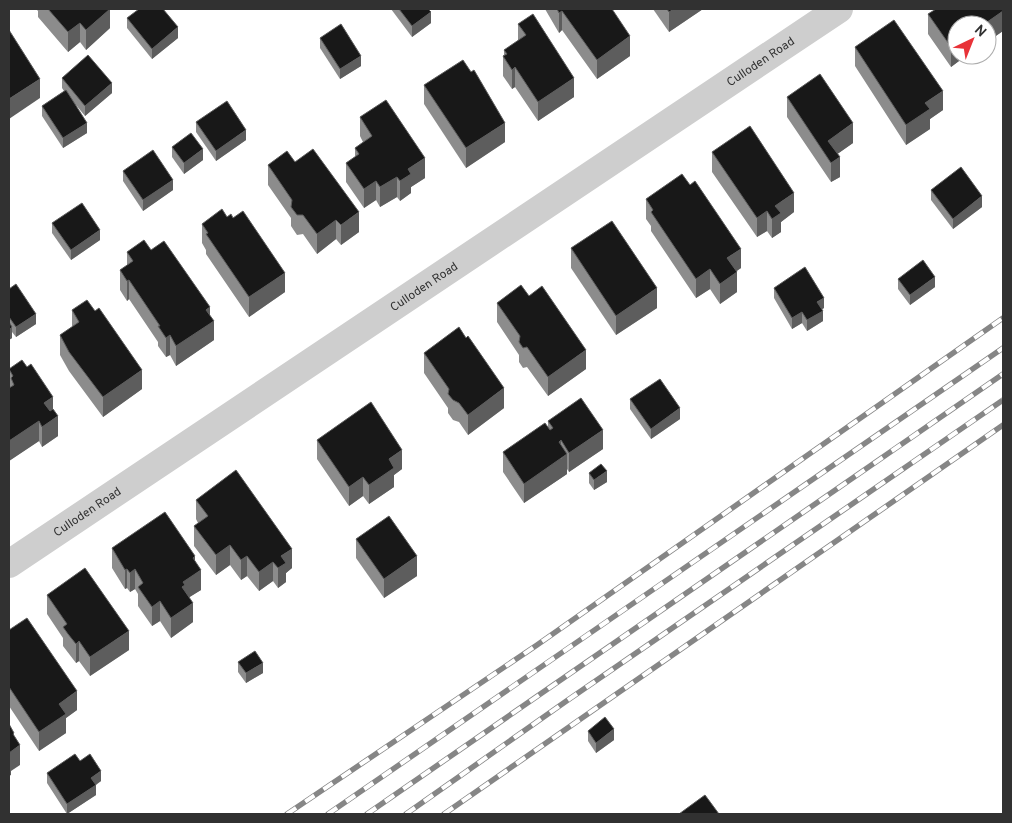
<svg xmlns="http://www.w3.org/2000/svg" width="1012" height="823" font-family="Overpass,sans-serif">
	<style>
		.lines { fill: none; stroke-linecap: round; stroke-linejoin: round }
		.street { stroke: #cecece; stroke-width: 28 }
		.rail-casing { stroke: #868686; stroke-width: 5.5 }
		.rail { stroke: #fff; stroke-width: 4; stroke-dasharray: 11; stroke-linecap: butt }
		.wall { fill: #8c8c8c }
		.shaded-wall { fill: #5d5d5d }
		.building { fill: #181818; stroke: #5d5d5d }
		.labels { text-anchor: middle; stroke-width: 5; stroke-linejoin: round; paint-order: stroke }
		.street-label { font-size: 12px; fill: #313131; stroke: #fff }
	</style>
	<rect width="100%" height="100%" fill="#fff"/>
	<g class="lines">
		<path class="street" id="s1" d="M9,564L839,9"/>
		<g class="rail-casing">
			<g id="rail">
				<path d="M287,814L537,645L1003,318"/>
				<path d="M328,814L1003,348"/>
				<path d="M367,814L1003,374"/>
				<path d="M406,814L565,702L1003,400"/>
				<path d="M444,814L1003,425"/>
			</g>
		</g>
		<use href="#rail" class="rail"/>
	</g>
	<g class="wall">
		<path d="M36,9H110V28L86,50L80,42L68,52L38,17V11Z"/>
		<path d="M391,9H428L431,23L412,37Z"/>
		<path d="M545,9H612L630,56L597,79L562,30L559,33Z"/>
		<path d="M653,9H703L669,32Z"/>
		<path d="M1003,9V31L987,42L957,55H967L951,67L928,34V14Z"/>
		<path d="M127,18L178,38L152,59L127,28Z"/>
		<path d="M518,24L574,97L538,121L515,87L512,89L503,76V56L504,55V50L518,41Z"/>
		<path d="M320,38L361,66L340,79L320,48Z"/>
		<path d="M855,47L943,110L930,119V129L906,145L855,66Z"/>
		<path d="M62,78L112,93L85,116L76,105L87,133L63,148L42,116V106L64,91L62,88Z"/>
		<path d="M424,85L505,142L466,168L424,104Z"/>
		<path d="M787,97L853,143L837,154L840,177L831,182L787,117Z"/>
		<path d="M360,117L425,178L411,187V193L400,201L397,197L380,207L376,200L364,208L346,182V163L355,157V148L363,142L360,136Z"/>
		<path d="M196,122L246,140L216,161L196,132Z"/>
		<path d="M172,147L203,160L184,174L172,157Z"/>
		<path d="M712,152L794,212L781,222V232L772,238L767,231L757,237L712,172Z"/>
		<path d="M295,162L359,232L341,245L336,239L317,254L303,234L297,235L291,226V218L268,185V165Z"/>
		<path d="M123,171L173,190L143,211L123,181Z"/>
		<path d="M931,190L982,207L953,229L931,200Z"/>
		<path d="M646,199L741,268L737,271V292L720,304L710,289L696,298L651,231V226L646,219Z"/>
		<path d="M227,217L285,292L249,317L206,254V250L202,243V224Z"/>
		<path d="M52,223L100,240L71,260L52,233Z"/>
		<path d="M571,248L657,308L616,335L571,268Z"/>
		<path d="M151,250L210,315L214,340L176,366L170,355L166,357L158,346V342L129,299L127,301L120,290V270L127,266V252Z"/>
		<path d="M898,279L935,287L910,305L898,289Z"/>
		<path d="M774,288L824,308L822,309L823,321L807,331L802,323L792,329L774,298Z"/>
		<path d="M9,289L36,324L16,337L12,332V338L9,340Z"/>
		<path d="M529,296L586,369L548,396L527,367L523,368L519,362V355L497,322V303Z"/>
		<path d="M72,310L95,311L142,389L103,417L69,371L60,355V335L72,327Z"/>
		<path d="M424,353L504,408L468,435L459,422L453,420L448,413V408L424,373Z"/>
		<path d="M9,369L53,409L58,436L42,447L39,441L9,461Z"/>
		<path d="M630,399L680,419L651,439L630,409Z"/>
		<path d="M548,421L603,449L569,472L567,469V474L524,503L503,472V452L548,427Z"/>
		<path d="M317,440L402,469L394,475V487L369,504L363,496L349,506L317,459Z"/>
		<path d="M589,473L607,482L594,490L589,483Z"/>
		<path d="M196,500L292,568L286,573V582L278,588L273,581L259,591L247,576L241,580L230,565L216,575L194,546V526L198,523L196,519Z"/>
		<path d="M356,539L417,576L384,598L356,558Z"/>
		<path d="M112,548L195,561L201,590L189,597L193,622L171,638L160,621L152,626L138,606V594L135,589L130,592L127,588L125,589L112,568Z"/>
		<path d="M47,595L129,650L90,676L79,661L76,663L63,646V638L47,614Z"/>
		<path d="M9,630L77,710L66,718V733L39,751L9,706Z"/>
		<path d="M238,662L263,673L246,683L238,672Z"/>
		<path d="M588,731L614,740L596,753L588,741Z"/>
		<path d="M80,761L101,781L96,785V795L67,814L47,783V773Z"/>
	</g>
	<g class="shaded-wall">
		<path d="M110,9V28L86,50V30Z"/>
		<path d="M674,9H703L669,32V12Z"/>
		<path d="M562,11V30L559,33V13Z"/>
		<path d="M1003,11V31L987,42V25H983Z"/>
		<path d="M431,12V23L412,37V26Z"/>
		<path d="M80,23V42L68,52V32Z"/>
		<path d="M178,27V38L152,59V49Z"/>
		<path d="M630,36V56L597,79V60Z"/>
		<path d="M957,43V55H967L951,67V47Z"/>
		<path d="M361,56V66L340,79V69Z"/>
		<path d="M515,67V87L512,89V70Z"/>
		<path d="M574,78V97L538,121V102Z"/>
		<path d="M40,79V98L9,119V99Z"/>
		<path d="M112,83V93L85,116V106Z"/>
		<path d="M943,91V110L930,119V129L906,145V125L925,103Z"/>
		<path d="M87,123V133L63,148V138Z"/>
		<path d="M505,123V142L466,168V148Z"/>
		<path d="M853,123V143L829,160L828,141Z"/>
		<path d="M246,130V140L216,161V151Z"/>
		<path d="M203,149V160L184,174V163Z"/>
		<path d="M840,157V177L831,182V163Z"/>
		<path d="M425,158V178L411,187V193L400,201V181L408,169Z"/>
		<path d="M397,177V197L380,207V187Z"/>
		<path d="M173,180V190L143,211V200Z"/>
		<path d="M376,181V200L364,208V189Z"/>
		<path d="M794,193V212L781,222V232L772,238V219L775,206Z"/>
		<path d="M982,196V207L953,229V219Z"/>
		<path d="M767,211V231L757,237V218Z"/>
		<path d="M359,212V232L341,245V225Z"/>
		<path d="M336,220V239L317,254V234Z"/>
		<path d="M100,230V240L71,260V250Z"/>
		<path d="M741,249V268L727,277V258Z"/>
		<path d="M710,269V289L696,298V279Z"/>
		<path d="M737,272V292L720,304V284Z"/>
		<path d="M285,273V292L249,317V297Z"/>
		<path d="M935,277V287L910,305V295Z"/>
		<path d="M129,280V299L127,301V281Z"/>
		<path d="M657,288V308L616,335V316Z"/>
		<path d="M824,298V308L817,312V302Z"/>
		<path d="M210,307V323L214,321V340L176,366V346L206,310Z"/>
		<path d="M823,311V321L807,331V320Z"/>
		<path d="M802,312V323L792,329V318Z"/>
		<path d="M36,314V324L16,337V327Z"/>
		<path d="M12,327V338L9,340V330Z"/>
		<path d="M170,335V355L166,357V338Z"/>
		<path d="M586,350V369L548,396V377Z"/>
		<path d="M142,370V389L103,417V397Z"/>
		<path d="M504,388V408L468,435V415Z"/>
		<path d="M53,397V417L44,403Z"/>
		<path d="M680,408V419L651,439V429Z"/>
		<path d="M58,416V436L42,447V427Z"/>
		<path d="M39,421V441L9,461V441Z"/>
		<path d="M603,430V449L569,472V453Z"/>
		<path d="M561,440V459L567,454V474L524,503V484Z"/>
		<path d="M402,450V469L394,475V487L369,504V485L389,459Z"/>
		<path d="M607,471V482L594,490V480Z"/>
		<path d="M363,477V496L349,506V487Z"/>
		<path d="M230,545V565L216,575V555Z"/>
		<path d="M292,549V568L286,573V582L278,588V568L281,556Z"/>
		<path d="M195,556V574L201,570V590L185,600L182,607L183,582L193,558Z"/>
		<path d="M247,556V576L241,580V560Z"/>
		<path d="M417,556V576L384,598V579Z"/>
		<path d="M273,562V581L259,591V572Z"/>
		<path d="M127,569V588L125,589V570Z"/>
		<path d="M135,569V589L130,592V573Z"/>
		<path d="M160,601V621L152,626V607Z"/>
		<path d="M193,603V622L171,638V618Z"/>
		<path d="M129,631V650L90,676V657Z"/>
		<path d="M79,641V661L76,663V644Z"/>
		<path d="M263,663V673L246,683V673Z"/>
		<path d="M77,691V710L66,718V733L39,751V732L59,704Z"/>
		<path d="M614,729V740L596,753V743Z"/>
		<path d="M14,733V749L20,745V765L11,771V775L9,776V753L13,734Z"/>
		<path d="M101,771V781L91,788V778Z"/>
		<path d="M96,785V795L67,814V804Z"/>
	</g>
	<g class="building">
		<path d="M48,9H110L86,30L80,23L68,32Z"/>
		<path d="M139,9H163L178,27L152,49L127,18Z"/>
		<path d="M399,9H428L431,12L412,26Z"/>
		<path d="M557,9H612L630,36L597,60L562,11L559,13Z"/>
		<path d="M667,9H674L669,12Z"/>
		<path d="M936,9H1003V11L983,25H957V43L951,47L928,14Z"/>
		<path d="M533,14L574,78L538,102L515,67L512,70L503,56L507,54L504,50L526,35L518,24Z"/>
		<path d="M894,20L943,91L925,103L930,109L906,125L855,47Z"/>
		<path d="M341,24L361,56L340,69L320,38Z"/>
		<path d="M9,30L40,79L9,99Z"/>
		<path d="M88,55L112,83L85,106L62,78Z"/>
		<path d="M463,60L471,72L474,70L505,123L466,148L424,85Z"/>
		<path d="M820,74L853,123L828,141L840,157L831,163L787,97Z"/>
		<path d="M66,90L87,123L63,138L42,106Z"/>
		<path d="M386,100L425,158L408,169L411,174L400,181L397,177L380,187L376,181L364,189L346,163L359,154L355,148L372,136L360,117Z"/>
		<path d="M227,101L246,130L216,151L196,122Z"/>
		<path d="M750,126L794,193L775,206L781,213L772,219L767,211L757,218L712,152Z"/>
		<path d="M191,133L203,149L184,163L172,147Z"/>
		<path d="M313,149L359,212L341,225L336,220L317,234L303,215H297L291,207L292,200L268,165L287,151L295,162Z"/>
		<path d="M153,150L173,180L143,200L123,171Z"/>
		<path d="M961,167L982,196L953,219L931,190Z"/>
		<path d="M682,174L690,185L695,181L741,249L727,258L737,272L720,284L710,269L696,279L651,212L653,210L646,199Z"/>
		<path d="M82,203L100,230L71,250L52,223Z"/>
		<path d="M222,209L227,217L231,214L233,218L243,211L285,273L249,297L206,234L208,233L202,224Z"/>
		<path d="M612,221L657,288L616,316L571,248Z"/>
		<path d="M144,240L151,250L164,241L210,307L206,310L214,321L176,346L170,335L166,338L158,326H160L129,280L127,281L120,270L133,261L127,252Z"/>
		<path d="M923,260L935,277L910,295L898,279Z"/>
		<path d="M805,267L824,298L817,302L823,311L807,320L802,312L792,318L774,288Z"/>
		<path d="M16,284L36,314L16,327L9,317V289Z"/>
		<path d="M521,285L529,296L542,286L586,350L548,377L527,347L523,348L519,342L520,336L497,303Z"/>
		<path d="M87,300L95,311L99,308L142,370L103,397L69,352L60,335L79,322L72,310Z"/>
		<path d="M9,322L12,327L9,330Z"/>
		<path d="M459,327L466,338L468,336L504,388L468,415L459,403L453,400L448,394L449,389L424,353Z"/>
		<path d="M22,360L27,367L31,364L53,397L44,403L50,411L53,409L58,416L42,427L39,421L9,441V388L14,385L11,378L13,376L9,369Z"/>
		<path d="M660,379L680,408L651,429L630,399Z"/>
		<path d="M581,398L603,430L569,453L561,440L559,442L567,454L524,484L503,452L545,423L550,430L553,428L548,421Z"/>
		<path d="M371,402L402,450L389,459L394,468L369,485L363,477L349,487L317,440Z"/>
		<path d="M601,464L607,471L594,480L589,473Z"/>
		<path d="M236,470L292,549L281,556L286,563L278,568L273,562L259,572L247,556L241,560L230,545L216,555L194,526L208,516L196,500Z"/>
		<path d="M165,512L195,556L193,558L201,570L183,582L185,585L182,587L193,603L171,618L160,601L152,607L138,587L143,583L135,569L130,573L127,569L125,570L112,548Z"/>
		<path d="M389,516L417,556L384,579L356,539Z"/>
		<path d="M85,568L129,631L90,657L79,641L76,644L68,634L63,627L67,624L47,595Z"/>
		<path d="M27,618L77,691L59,704L66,714L39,732L9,687V630Z"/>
		<path d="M255,651L263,663L246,673L238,662Z"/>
		<path d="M605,717L614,729L596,743L588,731Z"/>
		<path d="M9,724L14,733L13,734L20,745L9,753Z"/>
		<path d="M75,754L80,761L90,754L101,771L91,778L96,785L67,804L47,773Z"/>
		<path d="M705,795L719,814H679Z"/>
	</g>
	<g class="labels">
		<g class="street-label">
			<text dy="4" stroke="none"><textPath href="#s1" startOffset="904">Culloden Road</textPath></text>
			<text dy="4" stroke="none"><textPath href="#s1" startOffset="499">Culloden Road</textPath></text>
			<text dy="4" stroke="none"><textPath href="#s1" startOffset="94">Culloden Road</textPath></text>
		</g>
	</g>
	<rect width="1012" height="823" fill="none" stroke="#313131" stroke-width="20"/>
	<g transform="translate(972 40) rotate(43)"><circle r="24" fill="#ffffff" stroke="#adadad"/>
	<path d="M0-4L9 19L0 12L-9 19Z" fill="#e83238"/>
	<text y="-8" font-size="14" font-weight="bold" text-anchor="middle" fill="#313131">N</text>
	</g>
</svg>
